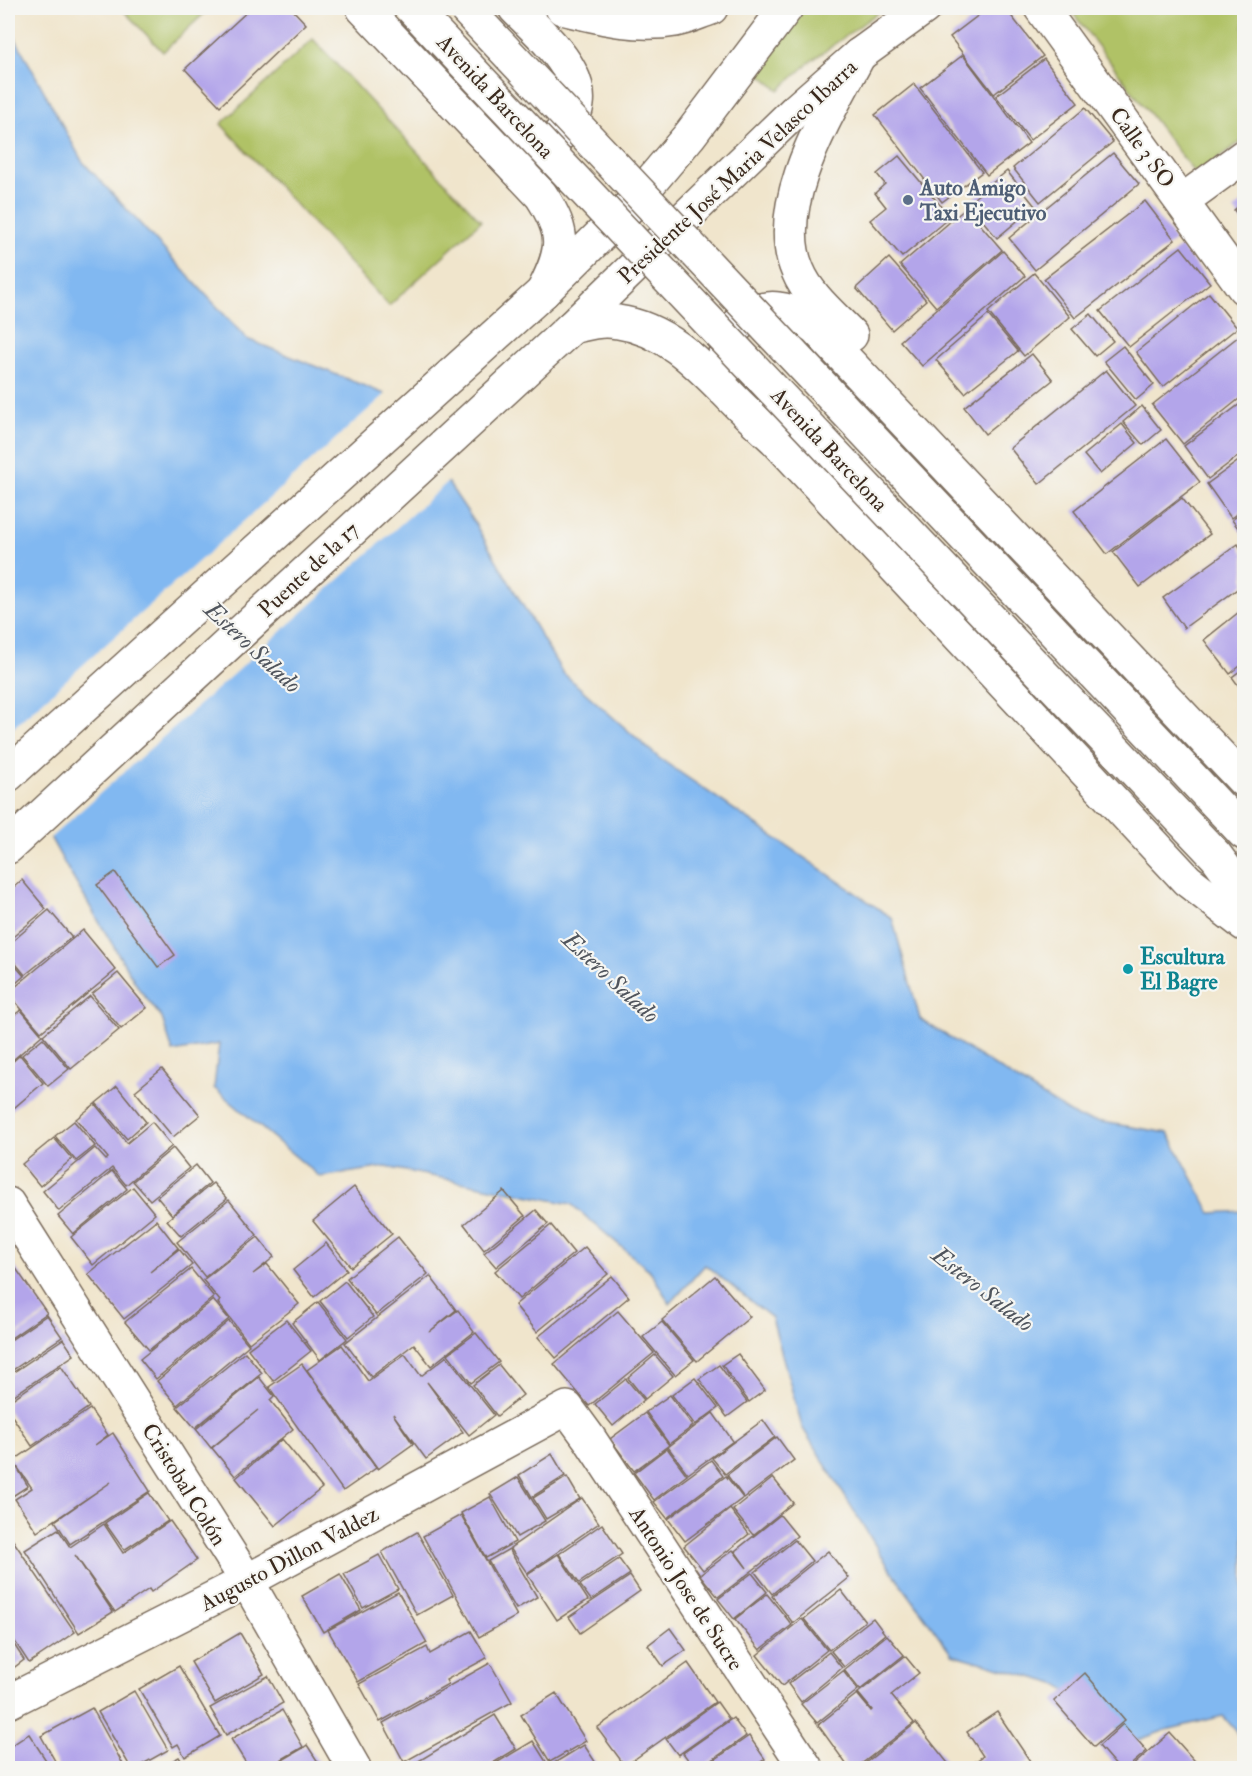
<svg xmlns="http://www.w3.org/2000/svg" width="1252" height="1776" font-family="'IM FELL Double Pica',serif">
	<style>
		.green { fill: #b0c266; stroke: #767642; stroke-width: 1.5 }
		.water { fill: #81b8f1; stroke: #5e7188; stroke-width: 1.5 }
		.pier { fill: #f0e5cc }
		.building { fill: #b3a5ea }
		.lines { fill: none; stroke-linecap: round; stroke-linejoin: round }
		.minor-casing { stroke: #7a6b5b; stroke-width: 36 }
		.secondary-casing { stroke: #7a6b5b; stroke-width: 36 }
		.primary-casing { stroke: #7a6b5b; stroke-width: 36 }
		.minor { stroke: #fff; stroke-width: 33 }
		.secondary { stroke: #fff; stroke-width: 33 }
		.primary { stroke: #fff; stroke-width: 33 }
		.primary-bridge-casing { stroke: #7a6b5b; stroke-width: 36; stroke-linecap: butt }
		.primary-bridge { stroke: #fff; stroke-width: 33 }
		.service-dot { fill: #5c6f8a; stroke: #f6f6f2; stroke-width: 2 }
		.culture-dot { fill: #0f9aa8; stroke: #f6f6f2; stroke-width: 2 }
		.labels { text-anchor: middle; stroke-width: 4.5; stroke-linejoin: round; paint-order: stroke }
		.street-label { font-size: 22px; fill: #3b2a1e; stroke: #f6f6f2 }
		.service-label { font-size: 22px; font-weight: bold; fill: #4e5e75; stroke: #f6f6f2; text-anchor: start }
		.culture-label { font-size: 22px; font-weight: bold; fill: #0d838f; stroke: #f6f6f2; text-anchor: start }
		.water-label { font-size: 24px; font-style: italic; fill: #50555d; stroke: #f6f6f2 }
	</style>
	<rect width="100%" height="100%" fill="#f6f6f2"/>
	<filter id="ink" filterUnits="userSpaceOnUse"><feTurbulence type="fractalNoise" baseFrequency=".0167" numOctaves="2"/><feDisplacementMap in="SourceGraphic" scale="12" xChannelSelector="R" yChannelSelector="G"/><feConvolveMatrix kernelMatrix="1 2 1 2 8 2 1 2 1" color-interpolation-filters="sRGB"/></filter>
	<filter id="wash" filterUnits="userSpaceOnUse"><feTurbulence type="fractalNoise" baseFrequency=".008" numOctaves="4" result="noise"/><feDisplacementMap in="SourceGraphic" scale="24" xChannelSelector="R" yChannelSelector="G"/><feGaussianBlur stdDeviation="1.35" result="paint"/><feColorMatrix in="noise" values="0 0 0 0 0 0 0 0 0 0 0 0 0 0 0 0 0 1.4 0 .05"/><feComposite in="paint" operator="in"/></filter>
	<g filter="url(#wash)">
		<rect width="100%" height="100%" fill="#f0e5cc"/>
		<g class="green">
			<path d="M121,8H210L163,52Z"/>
			<path d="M802,8H884L810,62L779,90L753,69Z"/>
			<path d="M1069,8H1244V139L1196,175Z"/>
			<path d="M313,39L481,221L389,306L221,124Z"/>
		</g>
		<path class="water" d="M8,25L82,161L247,339L390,396L471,517L562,672L659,758L892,918L920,1019L1078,1118L1168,1133L1211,1213L1244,1211V1740L1223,1716L1166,1730L1133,1742L1059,1685L952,1654L890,1569L802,1427L772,1318L705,1265L670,1304L651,1272L571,1204L386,1167L320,1177L214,1088L219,1044L173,1052L162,1018L139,989L67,868L8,760Z"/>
		<path class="pier" d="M388,392L392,394L450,480L48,840L8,767V732Z"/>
		<g id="blocks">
			<g class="building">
				<path d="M251,8H291L306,24L220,106L185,69Z"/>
				<path d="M988,8H1005L1043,56L994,94L950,37Z"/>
				<path d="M963,55L1029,143L987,175L920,88Z"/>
				<path d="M1044,59L1078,103L1030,140L996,96Z"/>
				<path d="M914,84L982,172L942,202L875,115Z"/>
				<path d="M1085,108L1113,142L1040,202L1013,168Z"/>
				<path d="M1113,153L1139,184L1035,270L1009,238Z"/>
				<path d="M899,156L950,217L902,257L870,220L886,207L875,193L885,184L877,174Z"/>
				<path d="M1007,171L1035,206L997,238L968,203Z"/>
				<path d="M1145,201L1175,240L1075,318L1044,279Z"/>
				<path d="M1244,201V223L1234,210Z"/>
				<path d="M966,208L1002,250L936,307L900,265Z"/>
				<path d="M1181,247L1210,283L1129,347L1100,311Z"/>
				<path d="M1003,251L1025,276L922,366L900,341Z"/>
				<path d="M889,258L926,300L892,330L856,288Z"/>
				<path d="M1034,273L1070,317L1024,356L988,312Z"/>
				<path d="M1209,293L1237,328L1163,387L1136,352Z"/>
				<path d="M1091,314L1113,341L1095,356L1072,329Z"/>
				<path d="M988,315L1018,351L965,393L936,360Z"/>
				<path d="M1244,332V395L1183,444L1152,405Z"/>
				<path d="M1123,346L1154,385L1136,400L1104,361Z"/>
				<path d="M1032,354L1053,380L985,434L964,407Z"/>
				<path d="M1106,370L1135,406L1039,484L1010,448Z"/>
				<path d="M1244,401V452L1208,479L1184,446Z"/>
				<path d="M1142,406L1161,430L1143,445L1123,422Z"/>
				<path d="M1122,424L1137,443L1100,474L1084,455Z"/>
				<path d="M1166,439L1200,482L1107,554L1074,511Z"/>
				<path d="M1244,457V508L1231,518L1207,484Z"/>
				<path d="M1182,498L1210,534L1140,587L1113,552Z"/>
				<path d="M1244,511V536L1232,520Z"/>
				<path d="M1238,544L1244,554V584L1184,628L1163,598Z"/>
				<path d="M1244,608V663L1230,674L1204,640Z"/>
				<path d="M1244,668V693L1232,677Z"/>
				<path d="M115,872L175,955L158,967L97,885Z"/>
				<path d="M22,880L46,909L8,941V892Z"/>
				<path d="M49,910L72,937L25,975L8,954V945Z"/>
				<path d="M83,930L116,970L41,1032L8,993Z"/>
				<path d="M8,957L24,976L8,990Z"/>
				<path d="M118,973L147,1008L121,1029L92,994Z"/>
				<path d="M90,996L119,1030L71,1069L43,1035Z"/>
				<path d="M8,1007L14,1015L21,1010L42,1035L8,1064Z"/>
				<path d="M43,1038L69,1069L48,1086L22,1055Z"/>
				<path d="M20,1055L43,1083L8,1113V1066Z"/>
				<path d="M162,1069L200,1115L173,1137L135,1091Z"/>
				<path d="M117,1086L146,1122L127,1139L96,1103Z"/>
				<path d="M95,1104L127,1143L152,1122L172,1146L126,1185L112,1168L59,1211L43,1191L95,1148L106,1160L108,1158L76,1119Z"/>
				<path d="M74,1121L95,1146L76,1161L55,1136Z"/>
				<path d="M54,1138L72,1159L40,1186L22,1164Z"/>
				<path d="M173,1148L189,1168L150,1200L133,1181Z"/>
				<path d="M196,1165L210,1183L172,1215L157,1197Z"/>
				<path d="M112,1171L127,1189L73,1234L58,1216Z"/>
				<path d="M213,1183L227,1199L181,1236L167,1220Z"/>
				<path d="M133,1187L155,1214L93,1265L71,1237Z"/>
				<path d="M354,1187L392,1234L351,1267L313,1221Z"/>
				<path d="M504,1191L525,1216L484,1250L464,1224Z"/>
				<path d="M229,1200L257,1235L205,1277L177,1242Z"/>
				<path d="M536,1210L548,1224L496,1267L484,1253Z"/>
				<path d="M156,1220L178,1248L150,1272L179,1249L192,1265L124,1319L88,1274Z"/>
				<path d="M551,1225L574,1253L519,1299L495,1271Z"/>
				<path d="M258,1237L274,1257L253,1274L267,1264L299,1304L249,1343L218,1303L220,1301L203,1280Z"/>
				<path d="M398,1237L428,1274L376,1315L347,1278Z"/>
				<path d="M326,1243L347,1270L314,1297L293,1270Z"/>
				<path d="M585,1247L608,1274L537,1332L515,1305Z"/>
				<path d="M8,1257L47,1313L8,1340Z"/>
				<path d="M191,1269L214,1297L149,1350L125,1322Z"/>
				<path d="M430,1276L456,1310L429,1332L458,1310L474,1332L431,1366L414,1344L371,1377L345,1343Z"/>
				<path d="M612,1276L629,1297L556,1358L538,1337Z"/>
				<path d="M715,1276L750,1317L697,1361L662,1320Z"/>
				<path d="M345,1281L373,1317L348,1337L320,1301Z"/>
				<path d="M213,1300L229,1319L156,1379L140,1359Z"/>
				<path d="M318,1302L347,1339L320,1360L292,1323Z"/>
				<path d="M618,1311L654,1353L589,1406L554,1364Z"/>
				<path d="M47,1315L62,1337L8,1373V1342Z"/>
				<path d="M286,1320L311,1351L273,1381L248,1349Z"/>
				<path d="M229,1321L249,1345L177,1405L157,1381Z"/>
				<path d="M662,1322L694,1360L675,1375L643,1337Z"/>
				<path d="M476,1333L499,1362L471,1383L448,1354Z"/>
				<path d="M63,1339L74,1355L8,1399V1376Z"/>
				<path d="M342,1345L368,1381L405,1354L421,1376L447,1356L494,1415L469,1435L427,1382L463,1432L426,1459L393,1414L413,1444L378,1469L307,1370Z"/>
				<path d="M245,1352L262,1373L195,1428L177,1407Z"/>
				<path d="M738,1354L765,1390L749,1402L722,1365Z"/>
				<path d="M655,1355L673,1376L645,1399L628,1378Z"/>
				<path d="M302,1364L376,1468L343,1491L269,1387Z"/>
				<path d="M499,1365L523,1395L497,1416L473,1385Z"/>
				<path d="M719,1365L747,1402L727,1417L699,1379Z"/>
				<path d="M61,1366L89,1407L32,1446L8,1410V1402Z"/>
				<path d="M259,1377L274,1396L270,1400L293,1429L235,1476L212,1448L258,1410L211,1448L196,1429Z"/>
				<path d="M695,1378L718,1408L695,1425L672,1395Z"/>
				<path d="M626,1379L644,1400L613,1426L595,1404Z"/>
				<path d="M670,1395L693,1426L669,1444L646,1412Z"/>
				<path d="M90,1409L108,1435L95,1445L113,1433L150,1491L70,1544L55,1521L111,1482L37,1532L15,1499L32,1488L13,1461Z"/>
				<path d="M645,1413L669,1445L634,1471L610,1439Z"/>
				<path d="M713,1413L733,1441L688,1474L668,1447Z"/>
				<path d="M763,1420L775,1437L725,1474L712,1458Z"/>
				<path d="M777,1437L794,1460L744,1498L727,1475Z"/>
				<path d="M282,1439L322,1488L275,1526L236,1478Z"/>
				<path d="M667,1448L687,1475L654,1500L634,1473Z"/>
				<path d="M8,1452L28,1486L8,1499Z"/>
				<path d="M552,1454L565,1476L532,1497L519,1475Z"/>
				<path d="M711,1460L723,1476L667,1518L654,1502Z"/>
				<path d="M726,1476L743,1498L685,1541L668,1519Z"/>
				<path d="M518,1477L545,1521L517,1537L490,1494Z"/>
				<path d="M567,1477L580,1499L546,1519L533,1498Z"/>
				<path d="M773,1478L793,1503L753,1535L733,1510Z"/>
				<path d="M149,1493L168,1521L124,1550L105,1523Z"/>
				<path d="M490,1497L515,1542L486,1558L461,1513Z"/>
				<path d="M582,1498L599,1523L527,1573L510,1548Z"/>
				<path d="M730,1509L749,1534L703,1570L684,1546Z"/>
				<path d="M461,1515L517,1616L479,1637L423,1536Z"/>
				<path d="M780,1515L797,1536L718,1597L700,1575L733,1550L747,1568L735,1551Z"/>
				<path d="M170,1521L197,1560L151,1592L149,1589L115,1612L75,1555L113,1612L79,1633L25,1550L58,1529L70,1547L104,1524L123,1553Z"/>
				<path d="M602,1524L622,1554L579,1583L559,1554Z"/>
				<path d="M417,1532L453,1595L417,1615L382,1552Z"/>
				<path d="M8,1533L75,1632L29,1663L8,1631Z"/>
				<path d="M795,1540L812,1561L772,1594L755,1572Z"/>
				<path d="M509,1549L537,1597L516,1609L488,1561Z"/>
				<path d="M828,1551L849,1578L793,1623L772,1596Z"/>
				<path d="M558,1554L588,1600L557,1620L527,1574Z"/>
				<path d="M379,1555L398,1589L363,1608L344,1574Z"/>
				<path d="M619,1559L630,1574L591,1600L580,1585Z"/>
				<path d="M752,1573L767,1592L734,1619L718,1599Z"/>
				<path d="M340,1574L361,1610L323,1632L302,1596Z"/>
				<path d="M630,1576L640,1591L580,1633L569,1617Z"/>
				<path d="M841,1590L865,1621L829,1650L804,1619Z"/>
				<path d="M398,1592L427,1643L358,1682L328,1630Z"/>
				<path d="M767,1594L792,1625L760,1650L735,1619Z"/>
				<path d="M873,1618L885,1634L844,1667L831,1651Z"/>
				<path d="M802,1619L827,1650L782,1686L757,1655Z"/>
				<path d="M670,1628L686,1650L663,1666L648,1645Z"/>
				<path d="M471,1631L487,1658L446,1680L448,1684L380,1722L359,1684L427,1647L430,1654Z"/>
				<path d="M240,1633L264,1674L215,1703L191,1662Z"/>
				<path d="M8,1635L24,1660L8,1672Z"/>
				<path d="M887,1635L904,1655L860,1690L844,1670Z"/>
				<path d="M829,1652L842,1668L801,1702L788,1684Z"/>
				<path d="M905,1656L919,1673L891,1695L914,1723L856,1768H849L818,1725L857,1694L871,1711L872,1710L858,1693Z"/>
				<path d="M490,1663L512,1702L404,1762L383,1723Z"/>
				<path d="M688,1663L715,1702L625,1766L597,1728Z"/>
				<path d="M179,1666L220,1736L185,1757L178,1744L173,1747L139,1689Z"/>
				<path d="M843,1671L858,1690L817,1723L801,1704Z"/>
				<path d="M1085,1673L1125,1720L1094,1747L1054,1701Z"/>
				<path d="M268,1676L283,1703L226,1735L210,1708Z"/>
				<path d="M134,1691L168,1750L136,1768H131L98,1712Z"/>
				<path d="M556,1693L586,1741L550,1762L521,1715Z"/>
				<path d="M717,1702L729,1719L678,1755L666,1739Z"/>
				<path d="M92,1708L125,1768H59L41,1736Z"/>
				<path d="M282,1710L303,1747L267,1768H249L231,1739Z"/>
				<path d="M997,1712L1030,1761L1020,1768H971L969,1766L983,1756L967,1732Z"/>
				<path d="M495,1715L516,1749L485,1768H407Z"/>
				<path d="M733,1718L746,1736L701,1768H694L683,1753Z"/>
				<path d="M916,1723L951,1767L949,1768H859Z"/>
				<path d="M1123,1724L1147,1751L1127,1768H1118L1099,1746Z"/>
				<path d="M1170,1733L1201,1768H1130Z"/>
				<path d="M29,1734L51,1768H8V1748Z"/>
				<path d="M749,1736L765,1759L752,1768H703Z"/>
				<path d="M533,1741L550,1768H488Z"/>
				<path d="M307,1745L322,1768H269L303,1748Z"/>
				<path d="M584,1745L598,1766L595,1768H554L551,1765Z"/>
				<path d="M179,1757L186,1768H159Z"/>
			</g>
		</g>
	</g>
	<g filter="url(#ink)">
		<use href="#blocks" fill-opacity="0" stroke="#7a6b5b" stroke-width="1.5"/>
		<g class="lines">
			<g class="minor-casing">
				<g id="minor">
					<path d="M1041,8L1244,288"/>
					<path d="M1182,201L1244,156"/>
					<path d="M8,1204L247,1581L354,1768"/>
					<path d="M8,1702L247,1581L567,1408L589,1438L806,1768"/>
				</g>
			</g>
			<g class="secondary-casing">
				<g id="secondary">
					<path d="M8,775L543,292L631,205L690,135L786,8"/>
					<path d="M8,847L572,327L795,111L859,55L924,8"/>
				</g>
			</g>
			<g class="primary-casing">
				<g id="primary">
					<path d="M363,8L541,195C567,235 564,250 543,292"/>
					<path d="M515,8C545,39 605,87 563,131C549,146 536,152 517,150"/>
					<path d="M562,8C599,17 637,27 675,20C687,18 699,12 711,8"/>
					<path d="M572,327C587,323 602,319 618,322C669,329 703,369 738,404C750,416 762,427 775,439L1187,880L1244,924"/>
					<path d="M851,335C833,316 808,296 798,271C769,206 829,112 859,55"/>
					<path d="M726,368C719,337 747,304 779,309C795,311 804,319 816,328L1244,781"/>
					<path d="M1060,638L1244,833"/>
					<path d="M1033,664L1216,856L1244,894"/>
				</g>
			</g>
			<use href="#minor" class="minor"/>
			<use href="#secondary" class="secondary"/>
			<use href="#primary" class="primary"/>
			<g class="primary-bridge-casing">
				<g id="primary-bridge">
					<path d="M412,8L1033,664"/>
					<path d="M465,8L1060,638"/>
				</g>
			</g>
			<use href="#primary-bridge" class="primary-bridge"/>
		</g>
	</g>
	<circle class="service-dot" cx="908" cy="200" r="6"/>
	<circle class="culture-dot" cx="1128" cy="969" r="6"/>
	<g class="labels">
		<g class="street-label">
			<text transform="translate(496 96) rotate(47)" y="8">Avenida Barcelona</text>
			<text transform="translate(1143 147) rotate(54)" y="8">Calle 3 SO</text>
			<text transform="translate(737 171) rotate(-43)" y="8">Presidente José Maria Velasco Ibarra</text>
			<text transform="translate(830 449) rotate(47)" y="8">Avenida Barcelona</text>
			<text transform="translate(308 569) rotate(-43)" y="8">Puente de la 17</text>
			<text transform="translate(185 1484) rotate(58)" y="8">Cristobal Colón</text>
			<text transform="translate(289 1558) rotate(-28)" y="8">Augusto Dillon Valdez</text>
			<text transform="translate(687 1588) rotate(57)" y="8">Antonio Jose de Sucre</text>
		</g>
		<g class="service-label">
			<text x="920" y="195">Auto Amigo<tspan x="920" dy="25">Taxi Ejecutivo</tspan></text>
		</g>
		<g class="culture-label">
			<text x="1140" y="964">Escultura<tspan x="1140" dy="25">El Bagre</tspan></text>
		</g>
		<g class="water-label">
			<text transform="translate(253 647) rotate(43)" y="8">Estero Salado</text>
			<text transform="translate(611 977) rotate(43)" y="8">Estero Salado</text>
			<text transform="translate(983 1289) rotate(38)" y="8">Estero Salado</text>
		</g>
	</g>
	<rect width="1252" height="1776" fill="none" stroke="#f6f6f2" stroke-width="30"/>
</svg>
